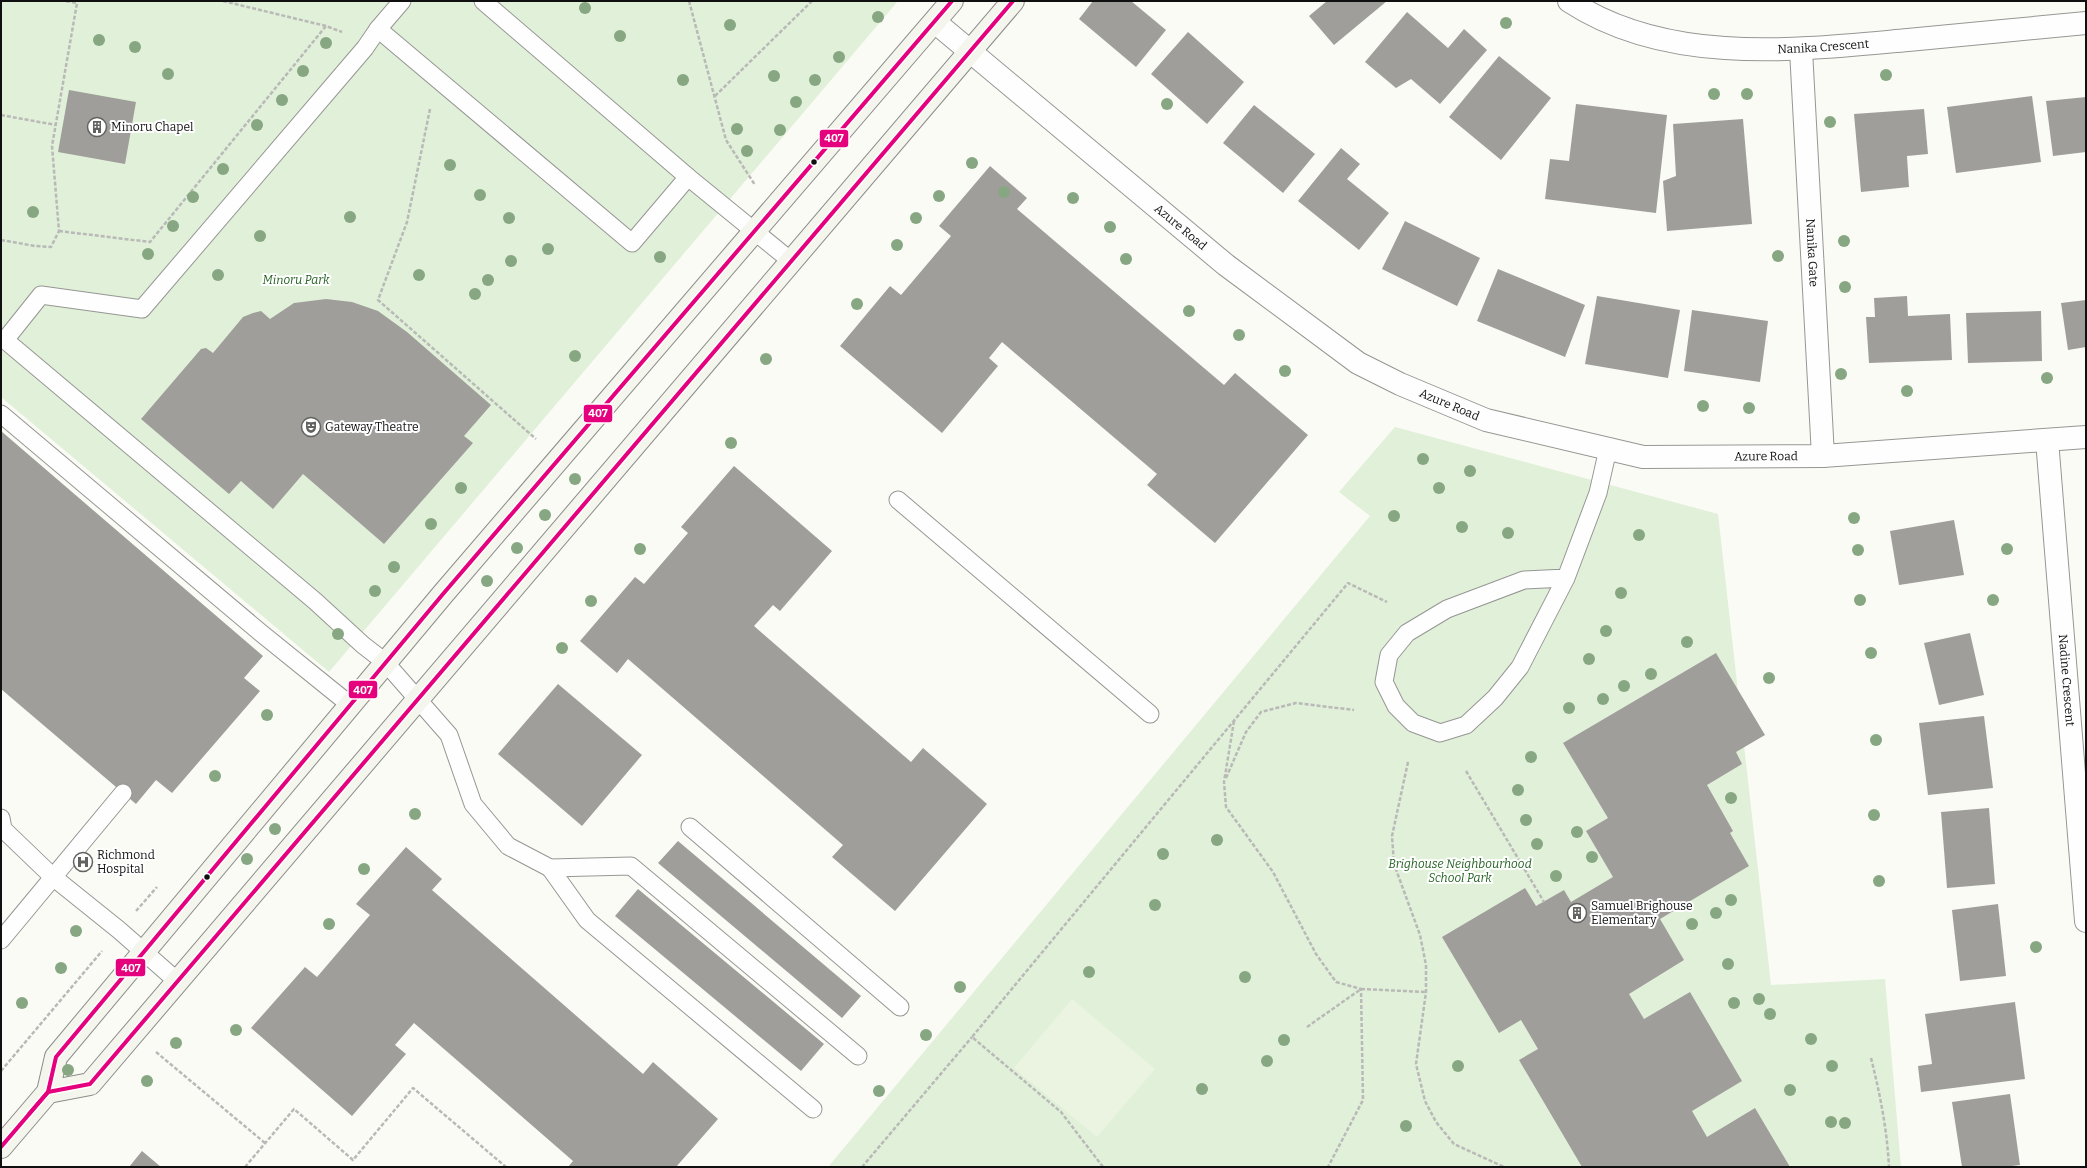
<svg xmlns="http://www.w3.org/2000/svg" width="2087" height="1168" font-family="Bitter,serif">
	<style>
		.green { fill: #e1f0d8 }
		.pitch { fill: #ebf4e1 }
		.building { fill: #9f9e9b }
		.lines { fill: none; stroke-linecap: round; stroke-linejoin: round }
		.lane-casing { stroke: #969694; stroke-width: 19 }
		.street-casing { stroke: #969694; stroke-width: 24 }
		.secondary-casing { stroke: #8c8c8a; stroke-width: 24 }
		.path { stroke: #b9b9b8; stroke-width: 2.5; stroke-dasharray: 4 2; stroke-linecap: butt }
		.lane { stroke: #fefefe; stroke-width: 17 }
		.street { stroke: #fefefe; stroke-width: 22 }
		.secondary { stroke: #f4f5ec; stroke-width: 22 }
		.bus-1-casing { stroke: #fff; stroke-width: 7 }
		.bus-1 { stroke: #e5007d; stroke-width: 4 }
		.tree { fill: #86a782 }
		.bus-dot { fill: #101010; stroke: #fff; stroke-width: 1.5 }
		.labels { text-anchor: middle; stroke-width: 4; stroke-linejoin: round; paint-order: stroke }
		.street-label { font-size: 12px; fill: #101010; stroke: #fff }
		.poi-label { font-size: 12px; fill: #101010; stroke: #fff; text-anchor: start }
		.park-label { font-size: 12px; font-style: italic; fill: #266324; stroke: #fff }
		.line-badge { stroke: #fff; stroke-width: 1.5 }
		.badge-label { font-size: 11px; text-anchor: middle; font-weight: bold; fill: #fff }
	</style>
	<rect width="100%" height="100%" fill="#fbfbf6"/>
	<g class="green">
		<path d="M1,1H898L329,672L1,397Z"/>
		<path d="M1395,427L1718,514L1771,985L1885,979L1901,1167H828L1370,516L1339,492Z"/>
	</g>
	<path class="pitch" d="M1072,999L1155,1069L1097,1137L1014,1068Z"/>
	<g class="building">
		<path d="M1093,1H1131L1166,30L1136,67L1079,19Z"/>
		<path d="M1327,1H1387L1334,45L1309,16Z"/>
		<path d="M1407,12L1448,48L1464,29L1487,50L1440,104L1411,79L1396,88L1365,62Z"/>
		<path d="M1188,32L1244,82L1207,124L1151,74Z"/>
		<path d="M1499,56L1551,98L1501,160L1449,117Z"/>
		<path d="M69,90L136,102L125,164L58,152Z"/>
		<path d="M2032,96L2041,162L1956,173L1947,107Z"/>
		<path d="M2086,97V152L2053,156L2046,101Z"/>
		<path d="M1576,104L1667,115L1656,213L1545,199L1550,159L1569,161Z"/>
		<path d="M1254,105L1315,154L1283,193L1223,143Z"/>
		<path d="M1924,109L1928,154L1907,156L1909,187L1861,192L1854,114Z"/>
		<path d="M1743,119L1752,224L1667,231L1663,181L1676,176L1673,124Z"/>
		<path d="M1341,148L1360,164L1347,179L1389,213L1359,250L1298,201Z"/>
		<path d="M990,166L1027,198L1017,209L1224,385L1235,373L1308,435L1215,543L1147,485L1157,474L1002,342L989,358L998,366L942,433L840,346L890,286L901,295L951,236L939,226Z"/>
		<path d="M1405,221L1480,258L1457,306L1382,269Z"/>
		<path d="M1498,269L1585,305L1565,357L1477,321Z"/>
		<path d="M1597,296L1680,310L1668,378L1585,364Z"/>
		<path d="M1907,296L1908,316L1950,314L1952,360L1869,363L1866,317H1875L1874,298Z"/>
		<path d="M326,299L352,302L378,311L407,332L491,405L464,436L473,443L384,544L303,474L273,509L241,481L229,494L141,419L201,349L206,348L213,353L243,317L253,313L261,311L270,319L294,303Z"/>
		<path d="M2086,300V347L2068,350L2061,303Z"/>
		<path d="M1692,310L1768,321L1760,382L1684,371Z"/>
		<path d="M2041,311L2042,361L1968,363L1966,313Z"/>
		<path d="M1,431L263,656L244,678L260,691L172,793L156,780L136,804L1,689Z"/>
		<path d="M734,466L832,551L780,611L773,605L754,626L911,762L923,748L987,804L895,911L832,857L843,845L628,659L617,673L580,641L635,577L644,584L688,533L681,527Z"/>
		<path d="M1954,520L1964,575L1899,585L1890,531Z"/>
		<path d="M1970,633L1984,695L1939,705L1924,643Z"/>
		<path d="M1716,653L1765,735L1736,752L1742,764L1707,785L1733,831L1730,833L1749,866L1660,919L1684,960L1629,994L1644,1019L1690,992L1742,1081L1692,1111L1707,1137L1755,1108L1790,1167H1582L1519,1060L1538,1049L1521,1020L1499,1033L1442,937L1525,888L1536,906L1564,890L1571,902L1613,877L1586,831L1608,818L1563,743Z"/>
		<path d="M558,684L642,755L582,826L498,754Z"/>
		<path d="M1984,716L1993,788L1928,795L1919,723Z"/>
		<path d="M1989,808L1995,884L1947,888L1941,812Z"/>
		<path d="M678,841L861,996L842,1018L658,863Z"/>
		<path d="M406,847L442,879L432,890L643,1074L653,1062L718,1119L676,1167H568L573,1161L414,1023L395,1045L406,1054L352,1116L251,1028L305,967L317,977L370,915L356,904Z"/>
		<path d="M638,889L824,1044L801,1071L615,916Z"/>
		<path d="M1998,904L2006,976L1960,981L1952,910Z"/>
		<path d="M2015,1002L2025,1079L1921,1092L1918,1066L1932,1064L1925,1014Z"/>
		<path d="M2010,1094L2020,1165L2004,1167H1962L1952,1102Z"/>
		<path d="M142,1151L161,1167H129Z"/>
	</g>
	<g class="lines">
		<g class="lane-casing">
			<g id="lane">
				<path d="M402,1L378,29L632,243L688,177"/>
				<path d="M483,1L688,177L791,261"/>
				<path d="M378,29L365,48L142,309L41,295L5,340L315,601L363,645L385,662L449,735L473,804L508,846L550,868L631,866L858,1056"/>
				<path d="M1,414L261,633L349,704"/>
				<path d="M898,500L1150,714"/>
				<path d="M1566,578L1524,580L1447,609L1407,633L1389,655L1384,682L1396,706L1413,723L1440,733L1466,725L1495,698L1520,667L1566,578L1598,493L1608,449"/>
				<path d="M1,818L3,829L53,877L119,930L177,981"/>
				<path d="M690,827L900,1007"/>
				<path d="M550,868L587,920L813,1109"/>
				<path d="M1,940L123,793"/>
			</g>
		</g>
		<g class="street-casing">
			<g id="street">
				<path id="s1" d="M1569,1C1668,66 1797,50 1908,40C1967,34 2027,29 2086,23"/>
				<path id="s2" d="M935,22L1226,265L1358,363L1400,384L1486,420L1643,457L1823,456L2086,437"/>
				<path id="s3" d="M1801,50L1823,456"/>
				<path id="s4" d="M2047,440L2086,921"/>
			</g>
		</g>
		<g class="secondary-casing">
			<g id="secondary">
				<path d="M48,1092L90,1084L1013,1"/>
				<path d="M1,1147L48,1092L56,1057L443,594L952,1"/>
			</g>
		</g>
		<g class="path">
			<path d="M223,1L326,26L342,32"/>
			<path d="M689,1L726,140L755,185"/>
			<path d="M715,96L812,1"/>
			<path d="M430,109L407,222L378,300L536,439"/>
			<path d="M1,115L56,125"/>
			<path d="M59,231L150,242L326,26"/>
			<path d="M1,240L35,246L51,247L59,231L52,146L77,3L65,1"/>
			<path d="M1234,721L1224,782L1226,807L1273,872L1316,954L1336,982L1361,989L1363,1100L1328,1167"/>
			<path d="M1408,762L1392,836L1394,864L1420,935L1426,965V992L1416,1064L1425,1101L1436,1122L1454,1144L1504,1167"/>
			<path d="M1466,771L1544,902"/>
			<path d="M1226,778L1246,732L1261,712L1296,703L1354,710"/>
			<path d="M136,911L157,887"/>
			<path d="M1307,1027L1361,989L1426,992"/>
			<path d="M156,1052L265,1143"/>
			<path d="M1871,1058C1880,1094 1887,1129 1889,1167"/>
			<path d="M1,1071L102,951"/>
			<path d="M245,1167L294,1109L353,1160L413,1088L506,1167"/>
			<path d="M862,1167L972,1037"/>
			<path d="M1103,1167L1061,1112L972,1037L1348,583L1387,602"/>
		</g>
		<use href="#lane" class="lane"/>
		<use href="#street" class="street"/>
		<use href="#secondary" class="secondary"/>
		<g class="bus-1-casing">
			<g id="bus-1">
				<path d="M29,1114L48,1092L56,1057L443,594L952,1"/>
				<path d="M1,1147L48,1092L90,1084L1013,1"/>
			</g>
		</g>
		<use href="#bus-1" class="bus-1"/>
	</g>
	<g class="tree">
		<circle cx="585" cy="8" r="6"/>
		<circle cx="878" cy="17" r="6"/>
		<circle cx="1506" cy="23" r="6"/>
		<circle cx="730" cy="25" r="6"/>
		<circle cx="620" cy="36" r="6"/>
		<circle cx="99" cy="40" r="6"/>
		<circle cx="326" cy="43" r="6"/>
		<circle cx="135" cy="47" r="6"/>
		<circle cx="839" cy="57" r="6"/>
		<circle cx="303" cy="71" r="6"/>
		<circle cx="168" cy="74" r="6"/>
		<circle cx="1886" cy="75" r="6"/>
		<circle cx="774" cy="76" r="6"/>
		<circle cx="683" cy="80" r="6"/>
		<circle cx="815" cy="80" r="6"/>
		<circle cx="1714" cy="94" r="6"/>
		<circle cx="1747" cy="94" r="6"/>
		<circle cx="282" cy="100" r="6"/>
		<circle cx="796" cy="102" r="6"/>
		<circle cx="1167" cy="104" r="6"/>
		<circle cx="1830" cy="122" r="6"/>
		<circle cx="257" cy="125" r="6"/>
		<circle cx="737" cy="129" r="6"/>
		<circle cx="780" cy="130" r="6"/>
		<circle cx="747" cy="151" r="6"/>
		<circle cx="972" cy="163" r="6"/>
		<circle cx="450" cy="165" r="6"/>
		<circle cx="223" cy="169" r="6"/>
		<circle cx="1004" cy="192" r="6"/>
		<circle cx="480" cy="195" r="6"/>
		<circle cx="939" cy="196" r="6"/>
		<circle cx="193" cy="197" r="6"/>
		<circle cx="1073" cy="198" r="6"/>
		<circle cx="33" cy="212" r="6"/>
		<circle cx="350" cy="217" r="6"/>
		<circle cx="509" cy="218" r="6"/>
		<circle cx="916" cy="218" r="6"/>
		<circle cx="173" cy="226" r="6"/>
		<circle cx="1110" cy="227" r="6"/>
		<circle cx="260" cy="236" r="6"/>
		<circle cx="1844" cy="241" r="6"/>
		<circle cx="897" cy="245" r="6"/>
		<circle cx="548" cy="249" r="6"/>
		<circle cx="148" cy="254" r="6"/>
		<circle cx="1778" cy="256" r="6"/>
		<circle cx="660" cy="257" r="6"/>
		<circle cx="1126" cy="259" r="6"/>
		<circle cx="511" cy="261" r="6"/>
		<circle cx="218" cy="275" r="6"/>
		<circle cx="419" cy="275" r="6"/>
		<circle cx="488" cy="280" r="6"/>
		<circle cx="1845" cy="287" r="6"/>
		<circle cx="475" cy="294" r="6"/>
		<circle cx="857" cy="304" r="6"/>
		<circle cx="1189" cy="311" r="6"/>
		<circle cx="1239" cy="335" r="6"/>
		<circle cx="575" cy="356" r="6"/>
		<circle cx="766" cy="359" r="6"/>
		<circle cx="1285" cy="371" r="6"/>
		<circle cx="1841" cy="374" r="6"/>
		<circle cx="2047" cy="378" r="6"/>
		<circle cx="1907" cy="391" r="6"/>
		<circle cx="1703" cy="406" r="6"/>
		<circle cx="1749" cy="408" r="6"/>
		<circle cx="731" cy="443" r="6"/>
		<circle cx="1423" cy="459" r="6"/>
		<circle cx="1470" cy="471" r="6"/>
		<circle cx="575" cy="479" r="6"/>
		<circle cx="461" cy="488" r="6"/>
		<circle cx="1439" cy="488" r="6"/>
		<circle cx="545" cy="515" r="6"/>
		<circle cx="1394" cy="516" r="6"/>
		<circle cx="1854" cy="518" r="6"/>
		<circle cx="431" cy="524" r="6"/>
		<circle cx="1462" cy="527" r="6"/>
		<circle cx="1508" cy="533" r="6"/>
		<circle cx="1639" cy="535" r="6"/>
		<circle cx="517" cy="548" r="6"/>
		<circle cx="640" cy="549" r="6"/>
		<circle cx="2007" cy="549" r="6"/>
		<circle cx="1858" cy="550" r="6"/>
		<circle cx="394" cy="567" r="6"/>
		<circle cx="487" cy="581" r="6"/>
		<circle cx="375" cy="591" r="6"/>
		<circle cx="1621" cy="593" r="6"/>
		<circle cx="1860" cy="600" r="6"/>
		<circle cx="1993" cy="600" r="6"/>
		<circle cx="591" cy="601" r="6"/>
		<circle cx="1606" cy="631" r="6"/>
		<circle cx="338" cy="634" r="6"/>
		<circle cx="1687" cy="642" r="6"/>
		<circle cx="562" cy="648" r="6"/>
		<circle cx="1871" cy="653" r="6"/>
		<circle cx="1589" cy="659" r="6"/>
		<circle cx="1651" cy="674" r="6"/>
		<circle cx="1769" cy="678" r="6"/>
		<circle cx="1624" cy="686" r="6"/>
		<circle cx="1603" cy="699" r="6"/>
		<circle cx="1569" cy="708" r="6"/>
		<circle cx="267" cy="715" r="6"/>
		<circle cx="1876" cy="740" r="6"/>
		<circle cx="1531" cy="757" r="6"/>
		<circle cx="215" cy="776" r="6"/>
		<circle cx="1518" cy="790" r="6"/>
		<circle cx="1731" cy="798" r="6"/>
		<circle cx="415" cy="814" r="6"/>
		<circle cx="1874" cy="815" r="6"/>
		<circle cx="1526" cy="820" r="6"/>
		<circle cx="275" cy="829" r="6"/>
		<circle cx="1577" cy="832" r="6"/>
		<circle cx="1217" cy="840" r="6"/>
		<circle cx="1537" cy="844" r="6"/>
		<circle cx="1163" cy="854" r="6"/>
		<circle cx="1592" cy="857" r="6"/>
		<circle cx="247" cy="859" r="6"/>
		<circle cx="364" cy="869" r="6"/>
		<circle cx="1556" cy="876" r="6"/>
		<circle cx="1879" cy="881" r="6"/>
		<circle cx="1731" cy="900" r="6"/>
		<circle cx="1155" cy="905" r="6"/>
		<circle cx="1716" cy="913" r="6"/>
		<circle cx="329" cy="924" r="6"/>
		<circle cx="1692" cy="924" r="6"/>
		<circle cx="76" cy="931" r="6"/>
		<circle cx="2036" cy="947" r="6"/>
		<circle cx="1728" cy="964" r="6"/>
		<circle cx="61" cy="968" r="6"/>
		<circle cx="1089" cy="972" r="6"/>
		<circle cx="1245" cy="977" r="6"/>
		<circle cx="960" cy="987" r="6"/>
		<circle cx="1759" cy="999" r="6"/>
		<circle cx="22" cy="1003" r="6"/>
		<circle cx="1734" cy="1003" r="6"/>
		<circle cx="1770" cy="1014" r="6"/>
		<circle cx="236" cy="1030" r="6"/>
		<circle cx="926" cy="1035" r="6"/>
		<circle cx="1811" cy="1039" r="6"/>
		<circle cx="1284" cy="1040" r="6"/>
		<circle cx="176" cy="1043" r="6"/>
		<circle cx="1267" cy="1061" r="6"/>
		<circle cx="1458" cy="1066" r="6"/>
		<circle cx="1832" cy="1066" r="6"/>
		<circle cx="68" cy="1070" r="6"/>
		<circle cx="147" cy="1081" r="6"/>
		<circle cx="1202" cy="1089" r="6"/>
		<circle cx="1790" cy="1090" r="6"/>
		<circle cx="879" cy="1091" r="6"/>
		<circle cx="1831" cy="1122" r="6"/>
		<circle cx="1845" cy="1123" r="6"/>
		<circle cx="1406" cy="1126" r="6"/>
	</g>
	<defs>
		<g id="building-ring" transform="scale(1)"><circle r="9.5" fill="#fff" stroke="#626260" stroke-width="1.5"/><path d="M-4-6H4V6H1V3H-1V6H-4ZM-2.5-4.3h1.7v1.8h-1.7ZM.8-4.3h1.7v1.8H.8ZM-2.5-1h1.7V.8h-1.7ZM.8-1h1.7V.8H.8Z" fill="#626260"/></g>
		<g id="theatre-ring" transform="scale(1)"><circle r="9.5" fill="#fff" stroke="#626260" stroke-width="1.5"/><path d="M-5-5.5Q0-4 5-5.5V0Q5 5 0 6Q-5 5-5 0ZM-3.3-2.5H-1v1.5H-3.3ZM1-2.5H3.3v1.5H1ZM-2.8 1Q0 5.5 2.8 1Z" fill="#626260"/></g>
		<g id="hospital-ring" transform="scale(1)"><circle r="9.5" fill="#fff" stroke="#626260" stroke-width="1.5"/><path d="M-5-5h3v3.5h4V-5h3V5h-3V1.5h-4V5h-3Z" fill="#626260"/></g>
	</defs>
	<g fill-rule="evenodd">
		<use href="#building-ring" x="97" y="127"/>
		<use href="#theatre-ring" x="311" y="427"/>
		<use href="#hospital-ring" x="83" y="862"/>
		<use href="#building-ring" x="1577" y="913"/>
	</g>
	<g class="bus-dot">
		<circle cx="814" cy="162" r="3.5"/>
		<circle cx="207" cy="877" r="3.5"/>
	</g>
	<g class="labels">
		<g class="street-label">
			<text dy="4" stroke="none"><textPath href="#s1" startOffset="263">Nanika Crescent</textPath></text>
			<text dy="4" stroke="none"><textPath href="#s2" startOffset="320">Azure Road</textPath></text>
			<text dy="4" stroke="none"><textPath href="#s3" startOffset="203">Nanika Gate</textPath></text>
			<text dy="4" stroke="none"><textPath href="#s2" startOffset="644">Azure Road</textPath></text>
			<text dy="4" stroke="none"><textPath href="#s2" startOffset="968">Azure Road</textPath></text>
			<text dy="4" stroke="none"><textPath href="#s4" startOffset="241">Nadine Crescent</textPath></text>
		</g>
		<g class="poi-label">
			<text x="111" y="131">Minoru Chapel</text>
			<text x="325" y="431">Gateway Theatre</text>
			<text x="97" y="859">Richmond<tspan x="97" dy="14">Hospital</tspan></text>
			<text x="1591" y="910">Samuel Brighouse<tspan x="1591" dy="14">Elementary</tspan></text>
		</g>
		<g class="park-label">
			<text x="296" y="284">Minoru Park</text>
			<text x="1460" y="868">Brighouse Neighbourhood<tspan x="1460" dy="14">School Park</tspan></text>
		</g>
	</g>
	<g class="line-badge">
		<rect x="819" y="129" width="30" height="19" rx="4" fill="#e5007d"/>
		<rect x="583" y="404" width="30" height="19" rx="4" fill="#e5007d"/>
		<rect x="348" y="680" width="30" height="19" rx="4" fill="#e5007d"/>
		<rect x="115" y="958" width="31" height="19" rx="4" fill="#e5007d"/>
	</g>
	<g class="badge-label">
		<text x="834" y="142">407</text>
		<text x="598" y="417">407</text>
		<text x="363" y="694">407</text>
		<text x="131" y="972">407</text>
	</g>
	<rect width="2087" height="1168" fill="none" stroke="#101010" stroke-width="4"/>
</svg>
